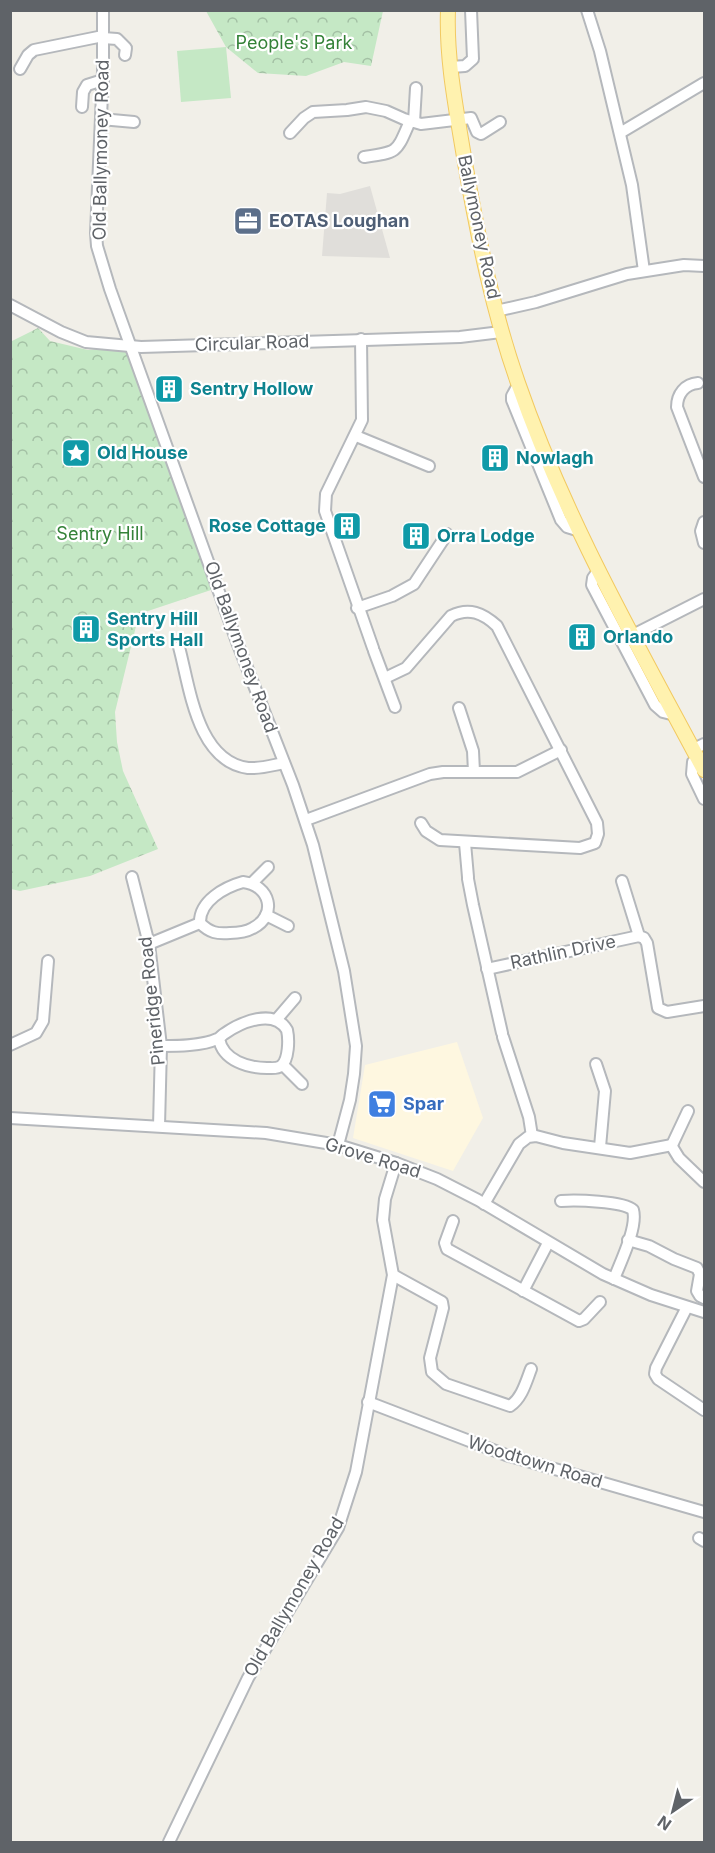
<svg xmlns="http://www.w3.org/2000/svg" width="715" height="1853" font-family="Inter,sans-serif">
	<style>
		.commercial { fill: #fef7e0 }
		.industrial { fill: #e0deda }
		.forest { fill: url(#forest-crowns) }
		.pitch { fill: #c5e8c5 }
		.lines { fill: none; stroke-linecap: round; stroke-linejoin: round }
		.minor-casing { stroke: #b5b8bc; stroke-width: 14 }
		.major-casing { stroke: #f2c960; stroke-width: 16 }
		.minor { stroke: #fff; stroke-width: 10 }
		.major { stroke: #fff2af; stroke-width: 14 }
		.labels { text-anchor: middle; stroke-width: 4.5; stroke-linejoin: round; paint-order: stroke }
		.park-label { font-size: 18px; fill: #348238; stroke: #fff }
		.street-label { font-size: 18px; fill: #5f6368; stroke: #fff }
		.service-label { font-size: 18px; font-weight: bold; fill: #4e5e75; stroke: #fff; text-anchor: start }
		.culture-label { font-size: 18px; font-weight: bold; fill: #0d838f; stroke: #fff; text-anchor: start }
		.shop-label { font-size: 18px; font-weight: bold; fill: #366cbe; stroke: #fff; text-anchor: start }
	</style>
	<defs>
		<pattern id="forest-crowns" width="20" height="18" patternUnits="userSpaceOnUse" patternTransform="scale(1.5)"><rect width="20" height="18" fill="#c5e8c5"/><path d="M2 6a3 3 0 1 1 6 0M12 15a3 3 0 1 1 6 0" fill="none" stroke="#a3c0a4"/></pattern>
	</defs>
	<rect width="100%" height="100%" fill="#f1efe8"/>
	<path class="commercial" d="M457,1042L483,1118L453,1171L353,1138L365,1065Z"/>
	<path class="industrial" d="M370,186L390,258L322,256L327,193L340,194Z"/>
	<g class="forest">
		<path d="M206,11H383L371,66L344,62L306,76L258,73L226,47Z"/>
		<path d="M38,328L50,341L88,350L131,346L214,589L139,614L115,712L117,742L123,771L158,849L90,876L20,891L11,889L10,342Z"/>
	</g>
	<path class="pitch" d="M226,47L231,98L181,102L177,51Z"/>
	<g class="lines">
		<g class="minor-casing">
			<g id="minor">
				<path d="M103,10V71L96,233L97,246L110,289L237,642L293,785L313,845L344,971L356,1046L354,1074L350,1100L338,1145"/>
				<path d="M587,10L600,51L632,185L644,271"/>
				<path d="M103,38L117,39L126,48L125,55"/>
				<path d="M451,67L465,66L473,59L471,10"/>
				<path d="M20,69L28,55L34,50L103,36"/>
				<path d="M82,107L83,92L87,85L103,80"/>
				<path d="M101,119L134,122"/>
				<path d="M414,122L416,88"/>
				<path d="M290,133L304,118L313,112L347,110L366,107L386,111L404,119L421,124L471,118L477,132L481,134L500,122"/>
				<path d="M620,133L704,83"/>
				<path d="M364,157C399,152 396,153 410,121"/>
				<path d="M10,305L61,332L86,342L141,347L460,337L501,332"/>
				<path d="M496,311L536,302L627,274L684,265L704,266"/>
				<path d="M361,339L362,420L326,494L325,511L373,648"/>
				<path d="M698,383C685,384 677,394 677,407L704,477"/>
				<path d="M518,385L512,396V400L561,520L567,527L580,531"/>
				<path d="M356,436L429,466"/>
				<path d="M704,522L701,531L704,543"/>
				<path d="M598,571L593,578L592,585L655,705L663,712L675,715"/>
				<path d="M357,608L392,596L414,584L447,534"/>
				<path d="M633,635L704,599"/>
				<path d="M179,647C190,688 197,761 248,768C260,769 273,765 284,763"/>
				<path d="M374,651L395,707"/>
				<path d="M385,678L406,668L451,616C469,607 483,613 497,626L597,823L598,834L595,843L580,848L440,840L426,831L421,823"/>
				<path d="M459,708L473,751L474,772"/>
				<path d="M694,749L704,744"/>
				<path d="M698,758L693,762L692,774L704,799"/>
				<path d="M306,820L430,774L443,772H517L561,750"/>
				<path d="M465,843L468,877"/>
				<path d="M132,877L149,944L161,1046L159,1126"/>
				<path d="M468,879L473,905L502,1033"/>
				<path d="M622,881L639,936L644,938L647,943L658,1008L667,1012L704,1006"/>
				<path d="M243,882C270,885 278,915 253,928C246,932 238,933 230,933C217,934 210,933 200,923C199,901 225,887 243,882Z"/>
				<path d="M252,883L268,867"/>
				<path d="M266,915L288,926"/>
				<path d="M149,944L200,923"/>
				<path d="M487,969L639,936"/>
				<path d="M277,1019L295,998"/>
				<path d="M503,1037L529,1117L532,1136"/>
				<path d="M10,1045L36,1033L43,1021L48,961"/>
				<path d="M161,1046C177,1046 202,1046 217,1039C219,1039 222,1035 224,1034C241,1022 274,1008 287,1030C289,1039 289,1060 281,1066C277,1069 272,1068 267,1068C249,1068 223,1061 219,1039"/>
				<path d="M596,1064L605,1091L600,1147"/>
				<path d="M283,1065L302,1084"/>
				<path d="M10,1118L266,1133L338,1145L396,1163L437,1179L478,1200L603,1274L651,1295L704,1312"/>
				<path d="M671,1145L679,1158L704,1182"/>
				<path d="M561,1201C576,1200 623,1201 633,1210C638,1227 620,1263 614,1279"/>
				<path d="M484,1204L519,1144L528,1137L536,1136L563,1143L630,1153L672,1145L688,1111"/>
				<path d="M453,1221L445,1243L447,1249L579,1321L584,1319L600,1302"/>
				<path d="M628,1240L649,1246L674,1259L697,1268L700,1274L697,1291L700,1296L704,1298"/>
				<path d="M393,1275L442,1302L443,1308L430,1358L432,1372L446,1384L510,1406C522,1398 526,1382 531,1369"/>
				<path d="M523,1291L548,1243"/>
				<path d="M687,1307L656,1368L655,1374L658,1379L704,1410"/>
				<path d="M368,1402L506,1455L704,1512"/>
				<path d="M699,1538L704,1541"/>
				<path d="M169,1842L248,1678L338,1528L356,1472L393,1275L383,1220L385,1199L396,1163"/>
			</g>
		</g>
		<g class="major-casing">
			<path id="major" d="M448,10C446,61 457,113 465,163C478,237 493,312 518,383C565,519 637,644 704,770"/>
		</g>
		<use href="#minor" class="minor"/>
		<use href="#major" class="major"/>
	</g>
	<defs>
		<g id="office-square" transform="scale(1.5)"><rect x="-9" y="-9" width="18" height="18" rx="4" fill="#5c6f8a" stroke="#fff"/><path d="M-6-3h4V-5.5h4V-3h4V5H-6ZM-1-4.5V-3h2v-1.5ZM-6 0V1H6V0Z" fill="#fff"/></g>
		<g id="building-square" transform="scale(1.5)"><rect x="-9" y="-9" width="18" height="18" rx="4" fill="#0f9aa8" stroke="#fff"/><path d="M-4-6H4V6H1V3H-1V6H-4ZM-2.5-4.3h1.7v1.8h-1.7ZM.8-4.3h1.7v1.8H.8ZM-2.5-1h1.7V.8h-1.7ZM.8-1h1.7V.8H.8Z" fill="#fff"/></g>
		<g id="sight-square" transform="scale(1.5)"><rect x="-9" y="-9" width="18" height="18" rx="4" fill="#0f9aa8" stroke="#fff"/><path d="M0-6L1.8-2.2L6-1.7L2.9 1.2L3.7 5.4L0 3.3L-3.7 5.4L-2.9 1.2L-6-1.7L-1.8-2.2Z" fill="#fff"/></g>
		<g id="supermarket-square" transform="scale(1.5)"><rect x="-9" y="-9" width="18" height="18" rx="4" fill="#3f7fe0" stroke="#fff"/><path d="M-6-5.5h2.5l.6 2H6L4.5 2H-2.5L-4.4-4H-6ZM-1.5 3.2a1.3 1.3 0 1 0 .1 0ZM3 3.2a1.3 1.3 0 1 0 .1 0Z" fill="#fff"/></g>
	</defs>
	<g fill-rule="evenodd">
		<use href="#office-square" x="248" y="221"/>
		<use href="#building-square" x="169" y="389"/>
		<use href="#sight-square" x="76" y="453"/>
		<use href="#building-square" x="495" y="458"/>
		<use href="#building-square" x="347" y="526"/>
		<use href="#building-square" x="416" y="536"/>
		<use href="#building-square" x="86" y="629"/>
		<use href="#building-square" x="582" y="637"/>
		<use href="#supermarket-square" x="382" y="1104"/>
	</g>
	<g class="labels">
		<g class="park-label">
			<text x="294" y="49">People's Park</text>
			<text x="100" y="540">Sentry Hill</text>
		</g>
		<g class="street-label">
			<text transform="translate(101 150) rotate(-89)" y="6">Old Ballymoney Road</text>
			<text transform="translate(479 227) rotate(78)" y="6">Ballymoney Road</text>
			<text transform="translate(252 343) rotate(-2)" y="6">Circular Road</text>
			<text transform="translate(241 647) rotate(70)" y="6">Old Ballymoney Road</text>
			<text transform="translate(563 952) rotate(-12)" y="6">Rathlin Drive</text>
			<text transform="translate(152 1001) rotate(-96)" y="6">Pineridge Road</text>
			<text transform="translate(373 1158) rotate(17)" y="6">Grove Road</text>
			<text transform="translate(535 1462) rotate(17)" y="6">Woodtown Road</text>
			<text transform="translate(294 1597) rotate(-60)" y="6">Old Ballymoney Road</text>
		</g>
		<g class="service-label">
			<text x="269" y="227">EOTAS Loughan</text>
		</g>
		<g class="culture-label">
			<text x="190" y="395">Sentry Hollow</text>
			<text x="97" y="459">Old House</text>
			<text x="516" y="464">Nowlagh</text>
			<text x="326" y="532" text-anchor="end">Rose Cottage</text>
			<text x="437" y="542">Orra Lodge</text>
			<text x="107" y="625">Sentry Hill<tspan x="107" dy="21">Sports Hall</tspan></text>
			<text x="603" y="643">Orlando</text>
		</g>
		<g class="shop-label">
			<text x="403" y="1110">Spar</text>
		</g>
	</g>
	<rect width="715" height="1853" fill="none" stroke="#5f6368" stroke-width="24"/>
	<g transform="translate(673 1811) rotate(215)" stroke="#ffffff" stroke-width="4.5" paint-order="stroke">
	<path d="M0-4.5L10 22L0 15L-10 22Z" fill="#5f6368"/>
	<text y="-9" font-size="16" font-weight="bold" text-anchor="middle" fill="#5f6368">N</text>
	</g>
</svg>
